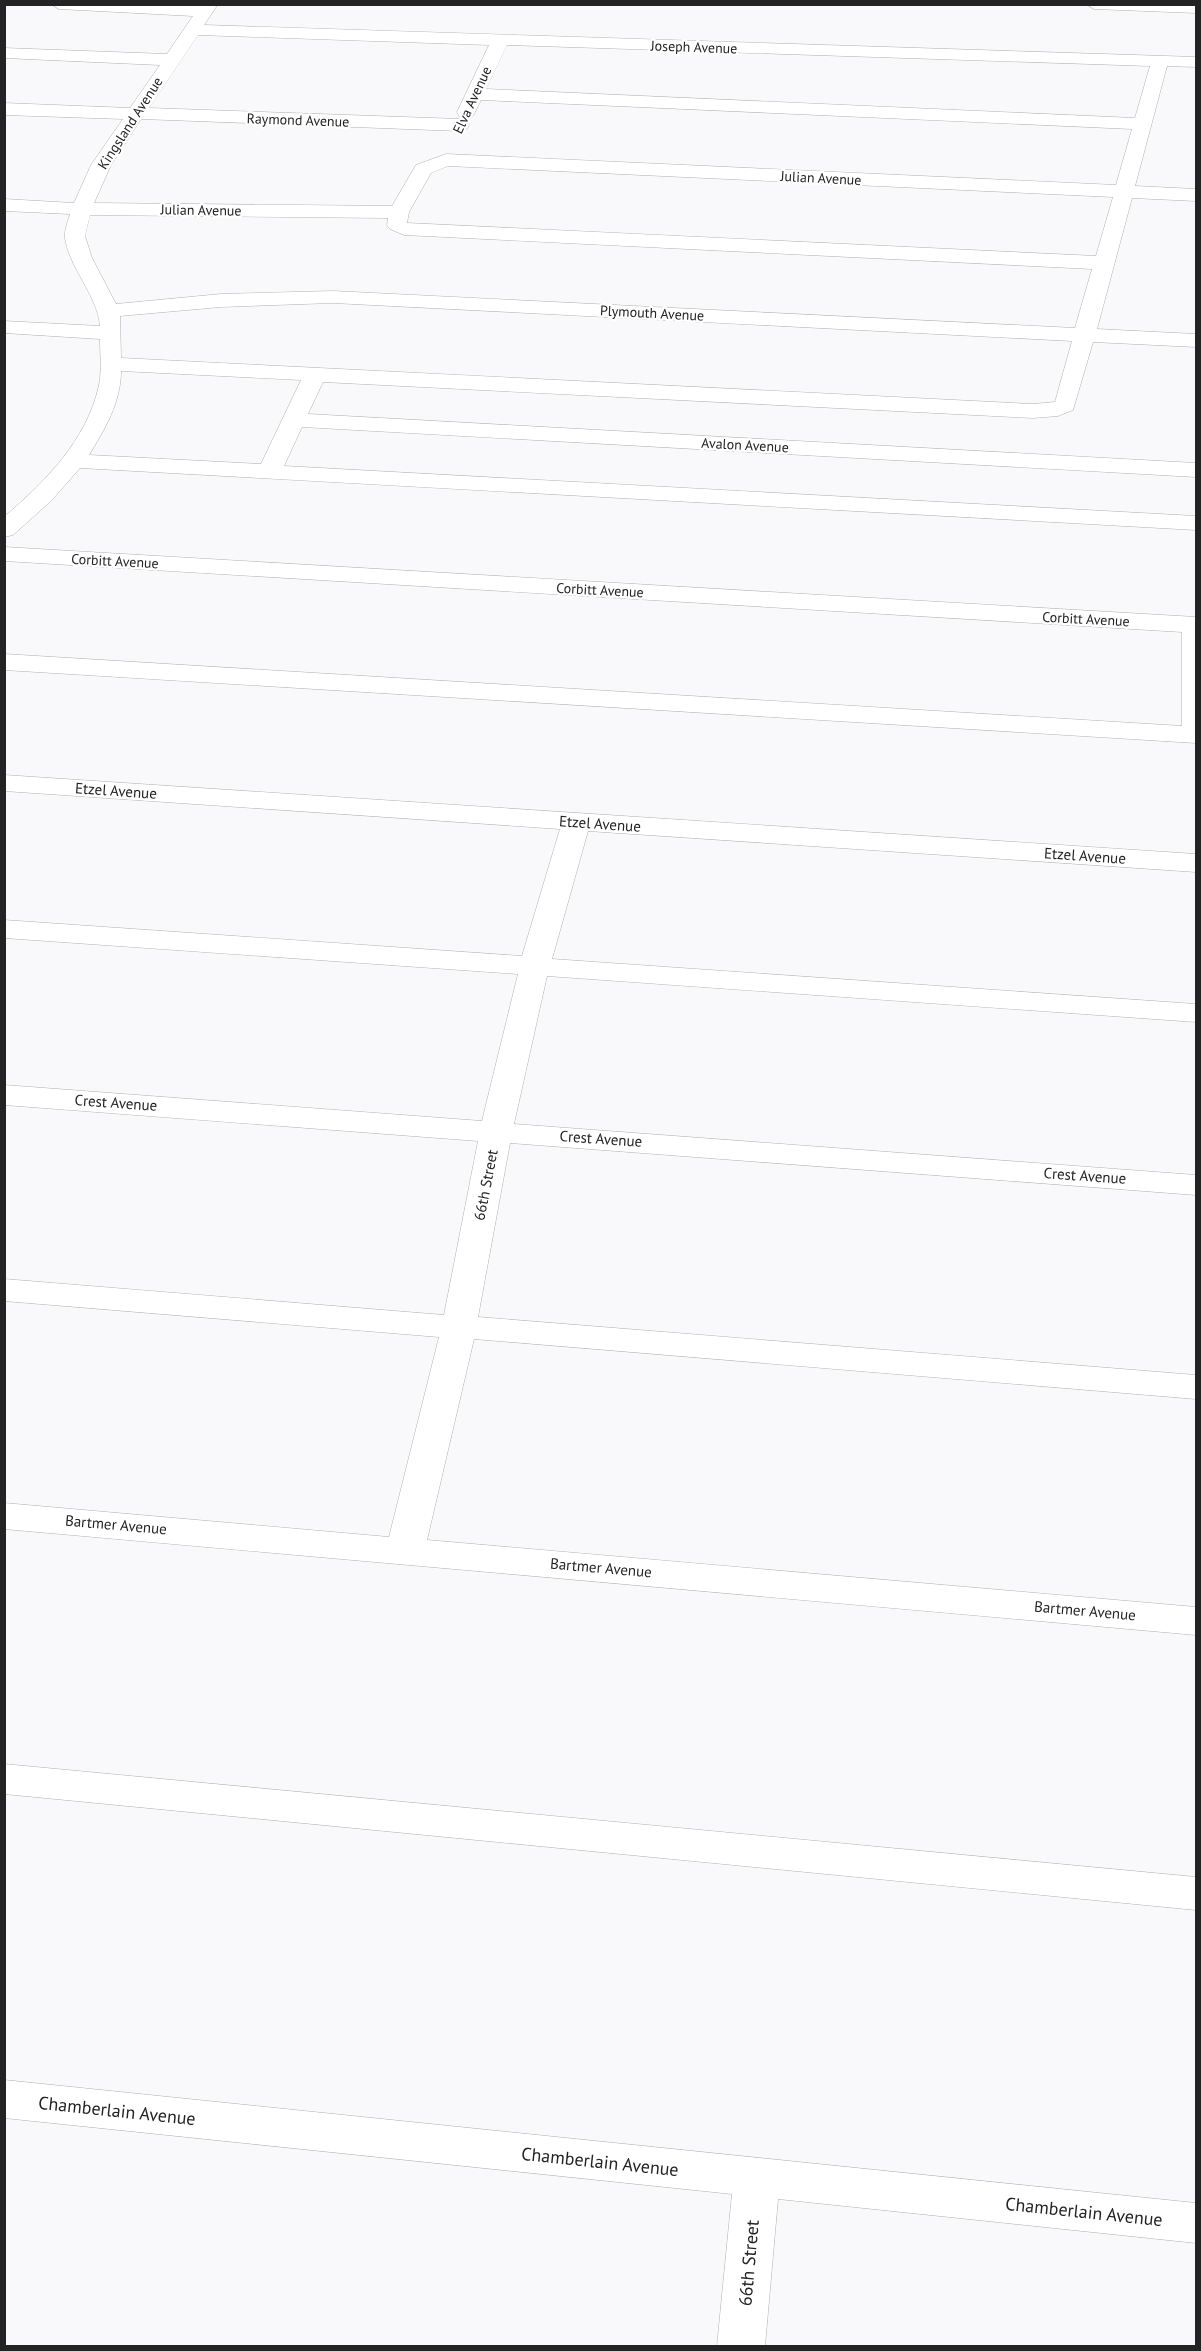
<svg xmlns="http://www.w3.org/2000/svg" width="1201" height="2351" font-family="'PT Sans',sans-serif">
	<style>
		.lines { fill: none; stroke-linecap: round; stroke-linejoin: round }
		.minor-casing { stroke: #b0b0b2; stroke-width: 1 }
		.minor { fill: #fff; fill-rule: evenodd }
		.labels { text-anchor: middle; stroke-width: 4.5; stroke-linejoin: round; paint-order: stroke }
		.far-street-label { font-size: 14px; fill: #232324; stroke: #fff }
		.street-label { font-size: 15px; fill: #232324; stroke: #fff }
		.near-street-label { font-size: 18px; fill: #232324; stroke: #fff }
	</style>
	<rect width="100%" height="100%" fill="#f9f9fc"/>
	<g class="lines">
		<g class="minor-casing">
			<g id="minor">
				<path d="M51,4H218L204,25L1196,57V67L1167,66L1135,186L1196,189V201L1132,198L1097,329L1196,334V347L1093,342L1073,410L1058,416L1033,418L323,382L308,414L1196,463V477L302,427L284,466L1196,516V530L80,468L51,501L13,535L4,537V517C46,481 87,440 99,385C102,370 100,354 100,339L4,333V321L100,326C97,294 70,270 65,238C64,231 68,221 70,214L4,211V199L74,203L91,165L123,119L4,115V103L130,108L160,65L4,58V48L167,54L193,16L59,9ZM198,35L489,45L457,112L459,116H473L481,100L1132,129L1116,185L446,154L416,165L392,206L94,203L111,165L141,119L460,131L467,129L469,125L467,121L460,119L149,108ZM507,45L1150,66L1135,118L486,89ZM448,166L1113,197L1096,256L407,223L409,212L431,173ZM90,215L388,218L387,225L390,229L404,235L1092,269L1075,328L333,291L221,294L116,304L92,258L85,236ZM333,303L1072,341L1055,402L1033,404L121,358L120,316L221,307ZM121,371L301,380L261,464L89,455C105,429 121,402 121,371Z"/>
				<path d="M1086,4H1196V13L1094,9Z"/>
				<path d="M4,547L1196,617V743L4,670V654L1182,726V632L4,561Z"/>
				<path d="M4,775L1196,854V872L588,831L552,959L1196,1004V1022L547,976L514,1124L1196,1175V1195L510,1143L478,1317L1196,1375V1399L474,1339L427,1540L1196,1607V1635L4,1529V1503L389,1537L439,1337L4,1301V1279L444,1315L478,1141L4,1105V1085L482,1121L518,974L4,938V920L522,956L560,829L4,791Z"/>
				<path d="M4,1764L1196,1877V1910L4,1794Z"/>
				<path d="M4,2080L1196,2203V2243L778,2199L765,2346H717L732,2194L4,2118Z"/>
			</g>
		</g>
		<use href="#minor" class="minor"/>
	</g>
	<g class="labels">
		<g class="far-street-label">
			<text transform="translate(694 47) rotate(2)" y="5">Joseph Avenue</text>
			<text transform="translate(472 100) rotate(-65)" y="5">Elva Avenue</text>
			<text transform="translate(298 120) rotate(2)" y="5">Raymond Avenue</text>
			<text transform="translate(130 123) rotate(-57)" y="5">Kingsland Avenue</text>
			<text transform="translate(821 178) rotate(3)" y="5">Julian Avenue</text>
			<text transform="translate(201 210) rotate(1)" y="5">Julian Avenue</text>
			<text transform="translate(652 313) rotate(3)" y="5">Plymouth Avenue</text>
			<text transform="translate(745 445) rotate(3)" y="5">Avalon Avenue</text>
			<text transform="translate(115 561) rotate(3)" y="5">Corbitt Avenue</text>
			<text transform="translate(600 590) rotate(3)" y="5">Corbitt Avenue</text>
			<text transform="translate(1086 619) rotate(3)" y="5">Corbitt Avenue</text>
		</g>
		<g class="street-label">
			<text transform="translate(116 791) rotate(4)" y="5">Etzel Avenue</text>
			<text transform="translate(600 824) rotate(4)" y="5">Etzel Avenue</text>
			<text transform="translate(1085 856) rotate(4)" y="5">Etzel Avenue</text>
			<text transform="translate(116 1103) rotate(4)" y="5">Crest Avenue</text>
			<text transform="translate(601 1139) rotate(4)" y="5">Crest Avenue</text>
			<text transform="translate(1085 1176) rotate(4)" y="5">Crest Avenue</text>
			<text transform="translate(486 1185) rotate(-79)" y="5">66th Street</text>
			<text transform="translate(116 1525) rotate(5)" y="5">Bartmer Avenue</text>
			<text transform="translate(601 1568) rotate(5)" y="5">Bartmer Avenue</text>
			<text transform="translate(1085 1611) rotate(5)" y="5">Bartmer Avenue</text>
		</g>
		<g class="near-street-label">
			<text transform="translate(117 2111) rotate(6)" y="6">Chamberlain Avenue</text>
			<text transform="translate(600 2162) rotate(6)" y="6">Chamberlain Avenue</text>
			<text transform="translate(1084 2212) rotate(6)" y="6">Chamberlain Avenue</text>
			<text transform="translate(749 2263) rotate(-85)" y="6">66th Street</text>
		</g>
	</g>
	<rect width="1201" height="2351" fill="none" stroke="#232324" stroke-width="12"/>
</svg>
